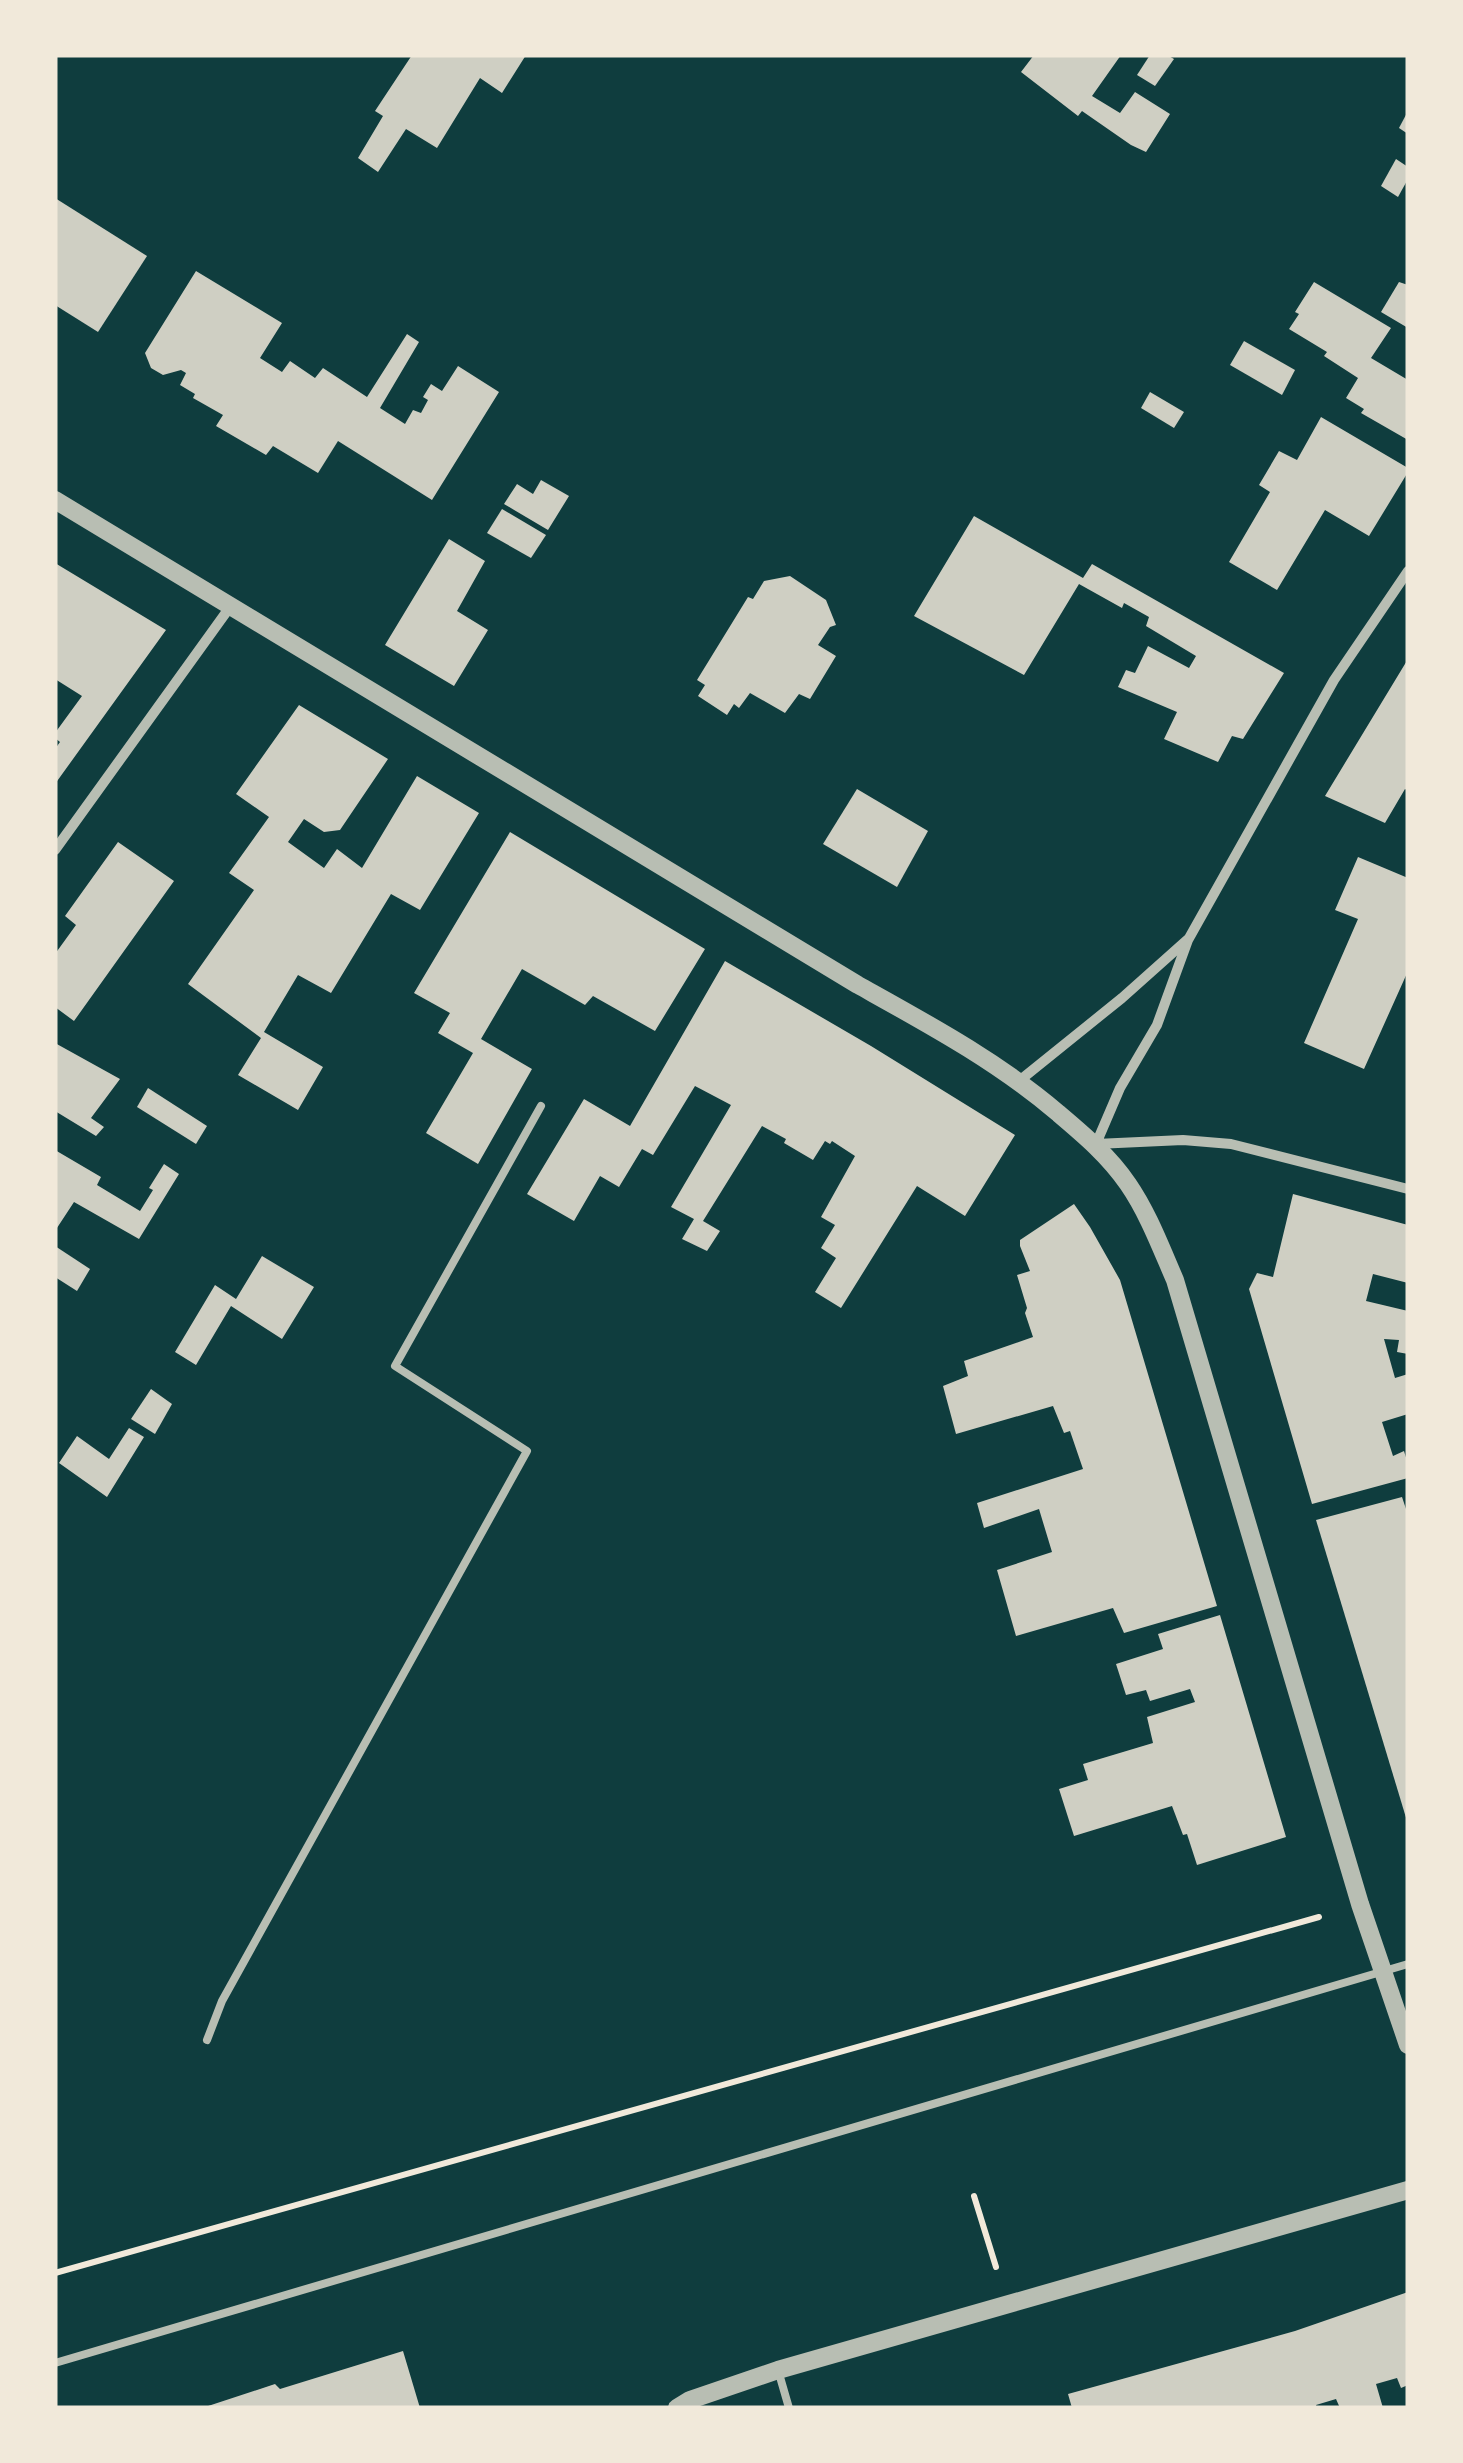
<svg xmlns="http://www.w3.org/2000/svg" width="1463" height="2463" font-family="Ubuntu,sans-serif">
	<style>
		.building { fill: #cfcfc3 }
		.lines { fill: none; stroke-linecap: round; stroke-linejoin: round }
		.path { stroke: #f1e9da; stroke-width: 6 }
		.service { stroke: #b8beb3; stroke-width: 8 }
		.minor { stroke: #b8beb3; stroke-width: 10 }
		.tertiary { stroke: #b8beb3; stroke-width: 18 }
	</style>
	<rect width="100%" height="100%" fill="#0f3d3e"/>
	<g class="building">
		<path d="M412,55H526L502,93L480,78L437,148L406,129L378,172L358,158L383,116L375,111Z"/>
		<path d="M1034,55H1121L1092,96L1120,113L1135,92L1170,114L1146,152L1131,145L1082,111L1078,116L1021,72Z"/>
		<path d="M1150,55H1167L1174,59L1155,86L1137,75Z"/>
		<path d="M1408,111V134L1399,128Z"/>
		<path d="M1396,159L1408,167V179L1398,197L1381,186Z"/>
		<path d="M55,198L147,256L98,332L55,305Z"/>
		<path d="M196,271L282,323L260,358L282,372L290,361L315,378L323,368L367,397L407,334L419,342L380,408L405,424L413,410L421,413L428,400L423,397L431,384L442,391L458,366L499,392L432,500L338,441L318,473L273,446L266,455L216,426L223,415L193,398L195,394L180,385L186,373L181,370L163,375L151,368L145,353Z"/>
		<path d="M1314,282L1391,328L1371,358L1408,380V440L1361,413L1364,409L1346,398L1358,378L1324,356L1327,352L1289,329L1299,314L1295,312Z"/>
		<path d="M1399,282L1408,285V328L1381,312Z"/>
		<path d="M1244,341L1295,370L1282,395L1230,365Z"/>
		<path d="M1150,392L1184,412L1174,428L1141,408Z"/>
		<path d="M1321,417L1408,468V472L1369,536L1325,510L1277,590L1229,562L1270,492L1259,485L1279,451L1297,460Z"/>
		<path d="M541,480L569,496L548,530L504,504L517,484L533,494Z"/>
		<path d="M502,509L546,535L531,558L487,533Z"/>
		<path d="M974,516L1083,578L1092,564L1284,673L1243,739L1232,736L1218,762L1164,739L1177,712L1118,687L1126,670L1135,673L1148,646L1189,668L1196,656L1146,626L1149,617L1124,603L1122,608L1079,584L1024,675L914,616Z"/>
		<path d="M449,539L485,561L457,611L488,630L454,686L385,645Z"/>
		<path d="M55,563L166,630L55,784V749L60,742L55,738V733L82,696L55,679Z"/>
		<path d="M790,576L826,600L836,625L830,627L818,645L836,656L810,699L799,694L785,713L750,693L739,708L734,704L727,715L698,696L705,685L697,680L748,597L753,599L764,581Z"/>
		<path d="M1408,659V791L1405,789L1385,823L1325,796Z"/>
		<path d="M299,705L388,759L340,830L324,832L304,819L288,842L324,868L337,849L362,868L417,776L479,813L420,910L391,894L331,993L298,975L264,1032L323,1067L298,1110L238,1075L261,1038L188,984L254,890L229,873L269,817L236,794Z"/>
		<path d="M857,789L928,831L897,887L823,844Z"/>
		<path d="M510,832L705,949L655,1031L593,996L585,1005L522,969L481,1039L532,1069L478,1164L426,1133L473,1053L438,1033L450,1013L414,993Z"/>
		<path d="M118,842L174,881L74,1021L55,1007V954L76,925L65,916Z"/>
		<path d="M1358,857L1408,878V971L1364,1069L1304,1043L1358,919L1335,910Z"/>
		<path d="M725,961L871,1046L1015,1135L965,1216L917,1186L841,1308L815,1292L836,1258L821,1248L835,1225L821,1217L855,1156L832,1141L830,1144L825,1141L813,1160L784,1143L786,1139L762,1126L703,1221L720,1231L707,1251L682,1239L694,1219L671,1207L731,1105L695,1086L653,1155L642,1149L619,1187L600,1176L574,1221L527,1194L584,1099L630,1126Z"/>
		<path d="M55,1043L120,1079L91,1118L104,1127L96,1136L55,1111Z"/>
		<path d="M148,1088L207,1126L196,1144L137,1107Z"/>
		<path d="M55,1150L101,1177L97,1185L140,1211L153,1190L149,1188L164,1164L179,1174L139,1239L74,1202L55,1231Z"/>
		<path d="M1293,1194L1408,1225V1283L1373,1274L1366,1301L1408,1311V1354L1397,1352L1399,1340L1384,1339L1395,1378L1408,1374V1414L1382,1422L1393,1456L1404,1451L1408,1464V1478L1312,1504L1249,1289L1257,1273L1273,1277Z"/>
		<path d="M1074,1204L1090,1227L1120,1280L1217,1606L1124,1633L1113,1608L1016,1636L997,1570L1052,1552L1039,1509L984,1528L977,1503L1083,1469L1070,1431L1064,1433L1053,1406L956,1434L943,1386L968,1376L964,1361L1033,1337L1025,1313L1027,1308L1017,1275L1030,1271L1020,1246V1240Z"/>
		<path d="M55,1246L90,1269L77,1291L55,1277Z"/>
		<path d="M262,1256L314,1287L282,1339L231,1306L196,1365L175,1352L215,1285L236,1299Z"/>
		<path d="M151,1389L172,1404L155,1434L131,1419Z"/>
		<path d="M129,1428L144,1437L107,1497L59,1463L77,1436L109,1459Z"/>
		<path d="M1402,1497L1408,1515L1407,1821L1316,1520Z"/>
		<path d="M1220,1615L1286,1837L1197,1865L1187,1834L1183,1835L1172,1806L1074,1836L1059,1789L1088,1780L1083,1764L1153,1743L1147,1717L1195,1702L1190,1689L1150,1701L1146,1690L1126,1695L1116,1664L1163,1649L1158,1634Z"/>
		<path d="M1408,2292V2385L1401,2388L1397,2378L1376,2384L1383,2408H1340L1336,2399L1316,2405L1317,2408H1072L1068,2394L1295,2331Z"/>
		<path d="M403,2351L420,2408H202L275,2384L280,2389Z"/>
	</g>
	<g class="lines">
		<g class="path">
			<path d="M974,2196L996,2267"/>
			<path d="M55,2273L1319,1917"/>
		</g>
		<g class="service">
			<path d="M207,2040L222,2001L527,1451L395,1366L541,1106"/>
			<path d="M55,2363L1408,1964"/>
			<path d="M778,2370L789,2408"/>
		</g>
		<g class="minor">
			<path d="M1408,571L1334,680L1188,940L1157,1025L1120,1088L1096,1144L1183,1140L1231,1144L1408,1189"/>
			<path d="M55,850L230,607"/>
			<path d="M1019,1081L1122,998L1187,940"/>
		</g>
		<g class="tertiary">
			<path d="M55,500L858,985C928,1024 997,1061 1058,1113C1084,1135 1109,1156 1128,1184C1148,1213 1161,1248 1175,1280L1360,1904L1408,2045"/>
			<path d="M677,2408L690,2400L778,2370L1408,2190"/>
		</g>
	</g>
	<rect width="1463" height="2463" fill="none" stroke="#f1e9da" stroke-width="115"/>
</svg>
